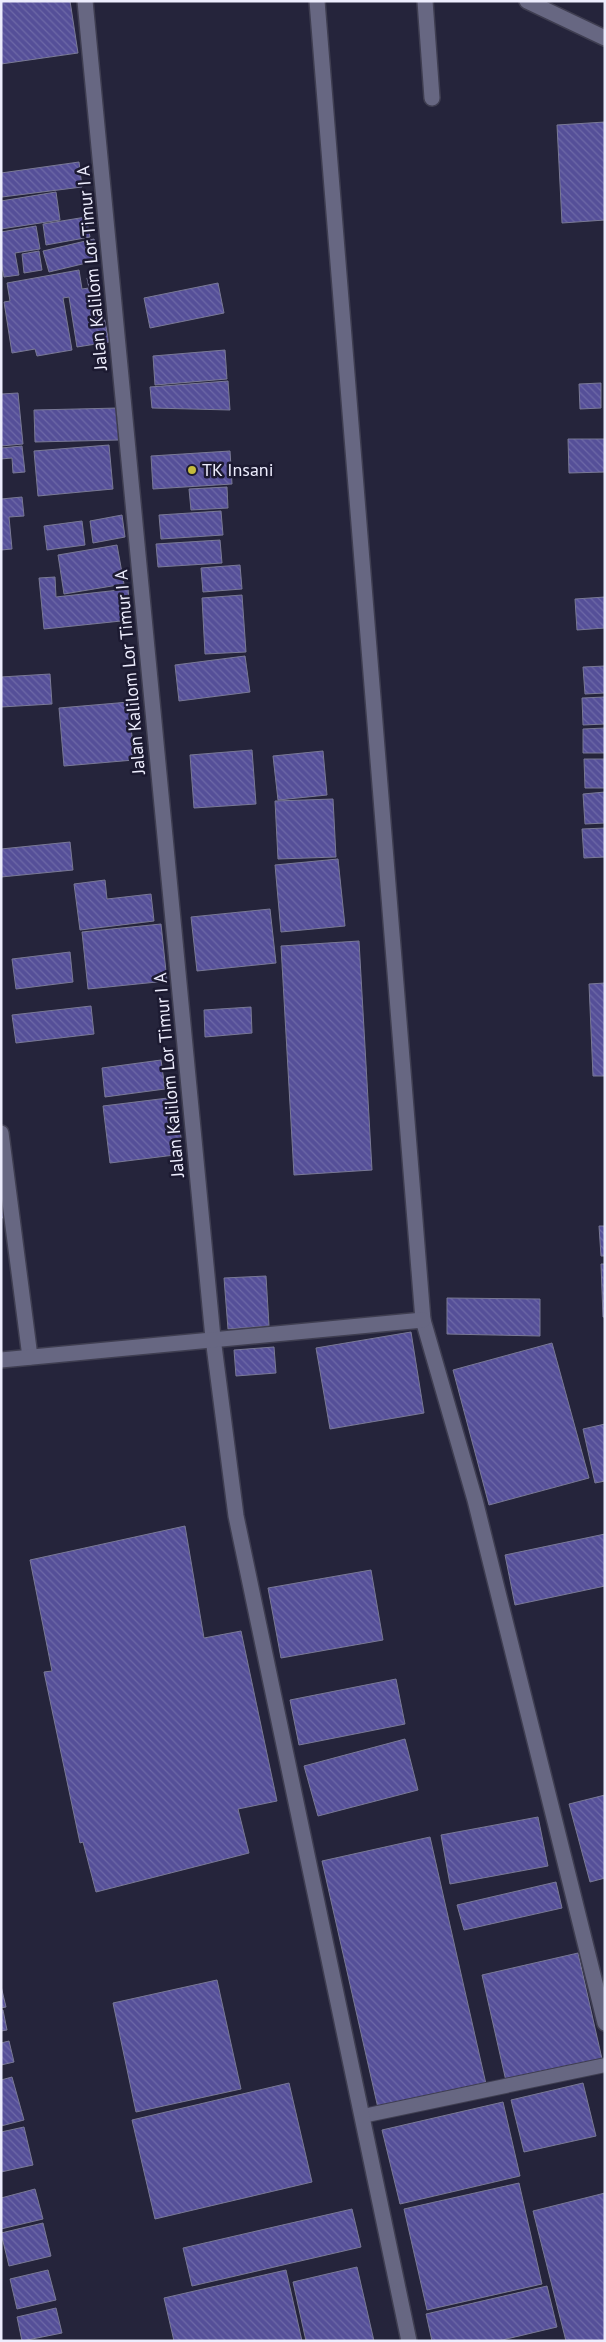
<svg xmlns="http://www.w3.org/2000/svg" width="606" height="2342" font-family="'PT Sans',sans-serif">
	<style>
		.building { fill: url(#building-back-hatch); stroke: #797995 }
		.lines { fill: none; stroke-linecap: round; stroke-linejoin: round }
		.service-casing { stroke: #3f3e51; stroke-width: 16 }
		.minor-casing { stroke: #3f3e51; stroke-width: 18 }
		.service { stroke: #676782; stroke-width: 14 }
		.minor { stroke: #676782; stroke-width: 15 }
		.poi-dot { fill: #c5bc3d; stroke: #1c1a31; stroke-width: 2 }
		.labels { text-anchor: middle; stroke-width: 5; stroke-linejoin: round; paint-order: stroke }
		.street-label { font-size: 18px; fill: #ededfd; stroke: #1c1a31 }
		.poi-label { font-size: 18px; fill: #ededfd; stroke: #1c1a31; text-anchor: start }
	</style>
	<defs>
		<pattern id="building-back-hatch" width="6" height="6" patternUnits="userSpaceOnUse" patternTransform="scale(1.25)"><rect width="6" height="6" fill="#554f98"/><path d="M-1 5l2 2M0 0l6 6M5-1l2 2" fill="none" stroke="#6e69a7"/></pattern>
	</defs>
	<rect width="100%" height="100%" fill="#25243b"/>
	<g class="building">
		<path d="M1,1H70L78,53L1,64Z"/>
		<path d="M605,122V220L562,223L557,125Z"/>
		<path d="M79,162L82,187L2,197L1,173Z"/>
		<path d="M56,192L60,220L1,229V201Z"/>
		<path d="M86,217L90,237L46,245L43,224Z"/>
		<path d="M36,226L40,249L15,253L19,275L4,277L1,261V232Z"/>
		<path d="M94,239L99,260L49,272L43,251Z"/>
		<path d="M39,251L42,270L24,273L22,254Z"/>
		<path d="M79,270L82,289L89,288L87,278L96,276L109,342L77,347L69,297L63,298L72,350L37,356L35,349L12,353L4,302L10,301L7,283Z"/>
		<path d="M218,283L224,313L150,328L144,298Z"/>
		<path d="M225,350L227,379L155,385L153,356Z"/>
		<path d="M228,381L230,410L152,408L150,387Z"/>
		<path d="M601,383V408L580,409L579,384Z"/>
		<path d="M18,393L23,444L1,446V394Z"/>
		<path d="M119,408V440L35,442L34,410Z"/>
		<path d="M568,439H605V472L569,473Z"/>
		<path d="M109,445L113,489L38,496L34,451Z"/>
		<path d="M22,446L25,472L13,473L12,458L1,459V448Z"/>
		<path d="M230,451L232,484L153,489L151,456Z"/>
		<path d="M227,487L228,508L191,510L189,489Z"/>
		<path d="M22,497L24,516L9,517L12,549L1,550V499Z"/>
		<path d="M221,511L223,535L161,539L159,515Z"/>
		<path d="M122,515L125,537L93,543L90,521Z"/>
		<path d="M82,521L85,545L47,550L44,526Z"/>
		<path d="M220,540L222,563L158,567L156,544Z"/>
		<path d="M117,545L124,584L64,594L58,555Z"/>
		<path d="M240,565L242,589L203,592L201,568Z"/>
		<path d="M55,577L56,597L128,589L131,620L44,629L39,578Z"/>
		<path d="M242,595L246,652L205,654L202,598Z"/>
		<path d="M605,597V628L577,630L575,599Z"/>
		<path d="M245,656L250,692L179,701L175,665Z"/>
		<path d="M605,666V693L585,694L583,667Z"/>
		<path d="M50,674L52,704L1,707V677Z"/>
		<path d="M605,697V724L583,725L582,698Z"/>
		<path d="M129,702L134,760L64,766L59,708Z"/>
		<path d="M605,728V753H583V729Z"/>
		<path d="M252,750L256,804L194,808L190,755Z"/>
		<path d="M323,751L327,795L278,800L273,756Z"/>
		<path d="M584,759H605V788H585Z"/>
		<path d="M605,792V823L585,824L583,794Z"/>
		<path d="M333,799L336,857L278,859L275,801Z"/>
		<path d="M605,828V857L584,858L582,829Z"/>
		<path d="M70,842L73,870L1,877V849Z"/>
		<path d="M338,859L345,926L281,932L275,865Z"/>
		<path d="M105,880L107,899L151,894L154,921L80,930L74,884Z"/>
		<path d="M270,909L276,963L197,971L191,917Z"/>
		<path d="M161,924L167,981L88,989L82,932Z"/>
		<path d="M359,941L372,1170L294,1175L281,946Z"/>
		<path d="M70,952L73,982L16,989L12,959Z"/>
		<path d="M605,983V1076H593L589,984Z"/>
		<path d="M91,1006L94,1034L16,1043L12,1015Z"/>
		<path d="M251,1007L252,1033L205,1037L204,1010Z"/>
		<path d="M161,1060L165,1089L105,1097L102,1068Z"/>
		<path d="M176,1097L183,1154L110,1163L103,1106Z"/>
		<path d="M1,1191L8,1217L1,1218Z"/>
		<path d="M599,1226H605V1256H601Z"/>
		<path d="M601,1264H605V1317H603Z"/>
		<path d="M266,1276L269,1326L228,1329L224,1278Z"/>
		<path d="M447,1298L540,1299V1336L447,1334Z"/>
		<path d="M411,1332L424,1413L330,1429L316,1348Z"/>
		<path d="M552,1343L589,1478L489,1505L453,1370Z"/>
		<path d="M274,1347L276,1373L236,1376L234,1350Z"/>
		<path d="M605,1424V1481L595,1483L583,1429Z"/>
		<path d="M185,1526L204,1638L241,1631L277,1801L238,1809L249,1853L96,1892L83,1842L80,1843L44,1672L52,1671L30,1560Z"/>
		<path d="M605,1534V1586L515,1605L505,1555Z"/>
		<path d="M371,1570L383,1640L281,1658L268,1588Z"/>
		<path d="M396,1679L405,1724L299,1745L290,1700Z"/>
		<path d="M405,1739L418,1790L318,1816L304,1766Z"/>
		<path d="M605,1795V1878L590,1882L569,1804Z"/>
		<path d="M538,1817L548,1866L450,1884L441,1835Z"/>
		<path d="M430,1837L486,2084L378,2108L322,1861Z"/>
		<path d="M556,1882L562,1908L464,1930L457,1905Z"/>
		<path d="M578,1953L602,2059L506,2081L482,1975Z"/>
		<path d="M217,1980L241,2089L136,2112L113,2003Z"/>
		<path d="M1,1986L6,2007L1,2008Z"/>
		<path d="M1,2010H3L7,2030L1,2031Z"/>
		<path d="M9,2041L14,2062L1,2065V2043Z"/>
		<path d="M12,2077L24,2120L1,2126V2080Z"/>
		<path d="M289,2083L312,2182L155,2219L132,2120Z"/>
		<path d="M583,2083L596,2136L524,2152L511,2100Z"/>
		<path d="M503,2102L520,2176L400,2204L382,2130Z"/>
		<path d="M24,2127L33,2165L1,2172V2132Z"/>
		<path d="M519,2183L542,2284L427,2310L404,2209Z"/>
		<path d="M35,2189L43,2219L1,2229V2198Z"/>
		<path d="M605,2193V2341H566L533,2211Z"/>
		<path d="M352,2209L361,2247L192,2286L183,2248Z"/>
		<path d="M43,2223L51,2256L9,2266L1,2233Z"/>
		<path d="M357,2267L374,2341H306L293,2282Z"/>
		<path d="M48,2270L56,2300L17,2309L10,2279Z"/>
		<path d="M286,2270L302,2341H174L164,2298Z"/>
		<path d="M547,2286L557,2327L498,2341H432L426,2314Z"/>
		<path d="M56,2308L62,2333L22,2341L17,2317Z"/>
	</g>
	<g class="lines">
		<g class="service-casing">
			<path id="service" d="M363,2116L605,2065"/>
		</g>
		<g class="minor-casing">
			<g id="minor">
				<path d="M85,1L213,1338L236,1516L409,2341"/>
				<path d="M317,1L423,1320L475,1500L605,2023"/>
				<path d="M425,1L432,98"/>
				<path d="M527,1L605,38"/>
				<path d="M1,1133L30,1357"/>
				<path d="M1,1360L423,1320"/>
			</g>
		</g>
		<use href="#service" class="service"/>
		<use href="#minor" class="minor"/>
	</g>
	<circle class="poi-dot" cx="192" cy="470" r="5"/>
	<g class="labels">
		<g class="street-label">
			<text transform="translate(92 268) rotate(-95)" y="6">Jalan Kalilom Lor Timur I A</text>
			<text transform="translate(130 672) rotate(-95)" y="6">Jalan Kalilom Lor Timur I A</text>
			<text transform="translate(169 1075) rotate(-95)" y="6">Jalan Kalilom Lor Timur I A</text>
		</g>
		<g class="poi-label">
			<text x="202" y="476">TK Insani</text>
		</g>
	</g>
	<rect width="606" height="2342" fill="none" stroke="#ededfd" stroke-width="5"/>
</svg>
